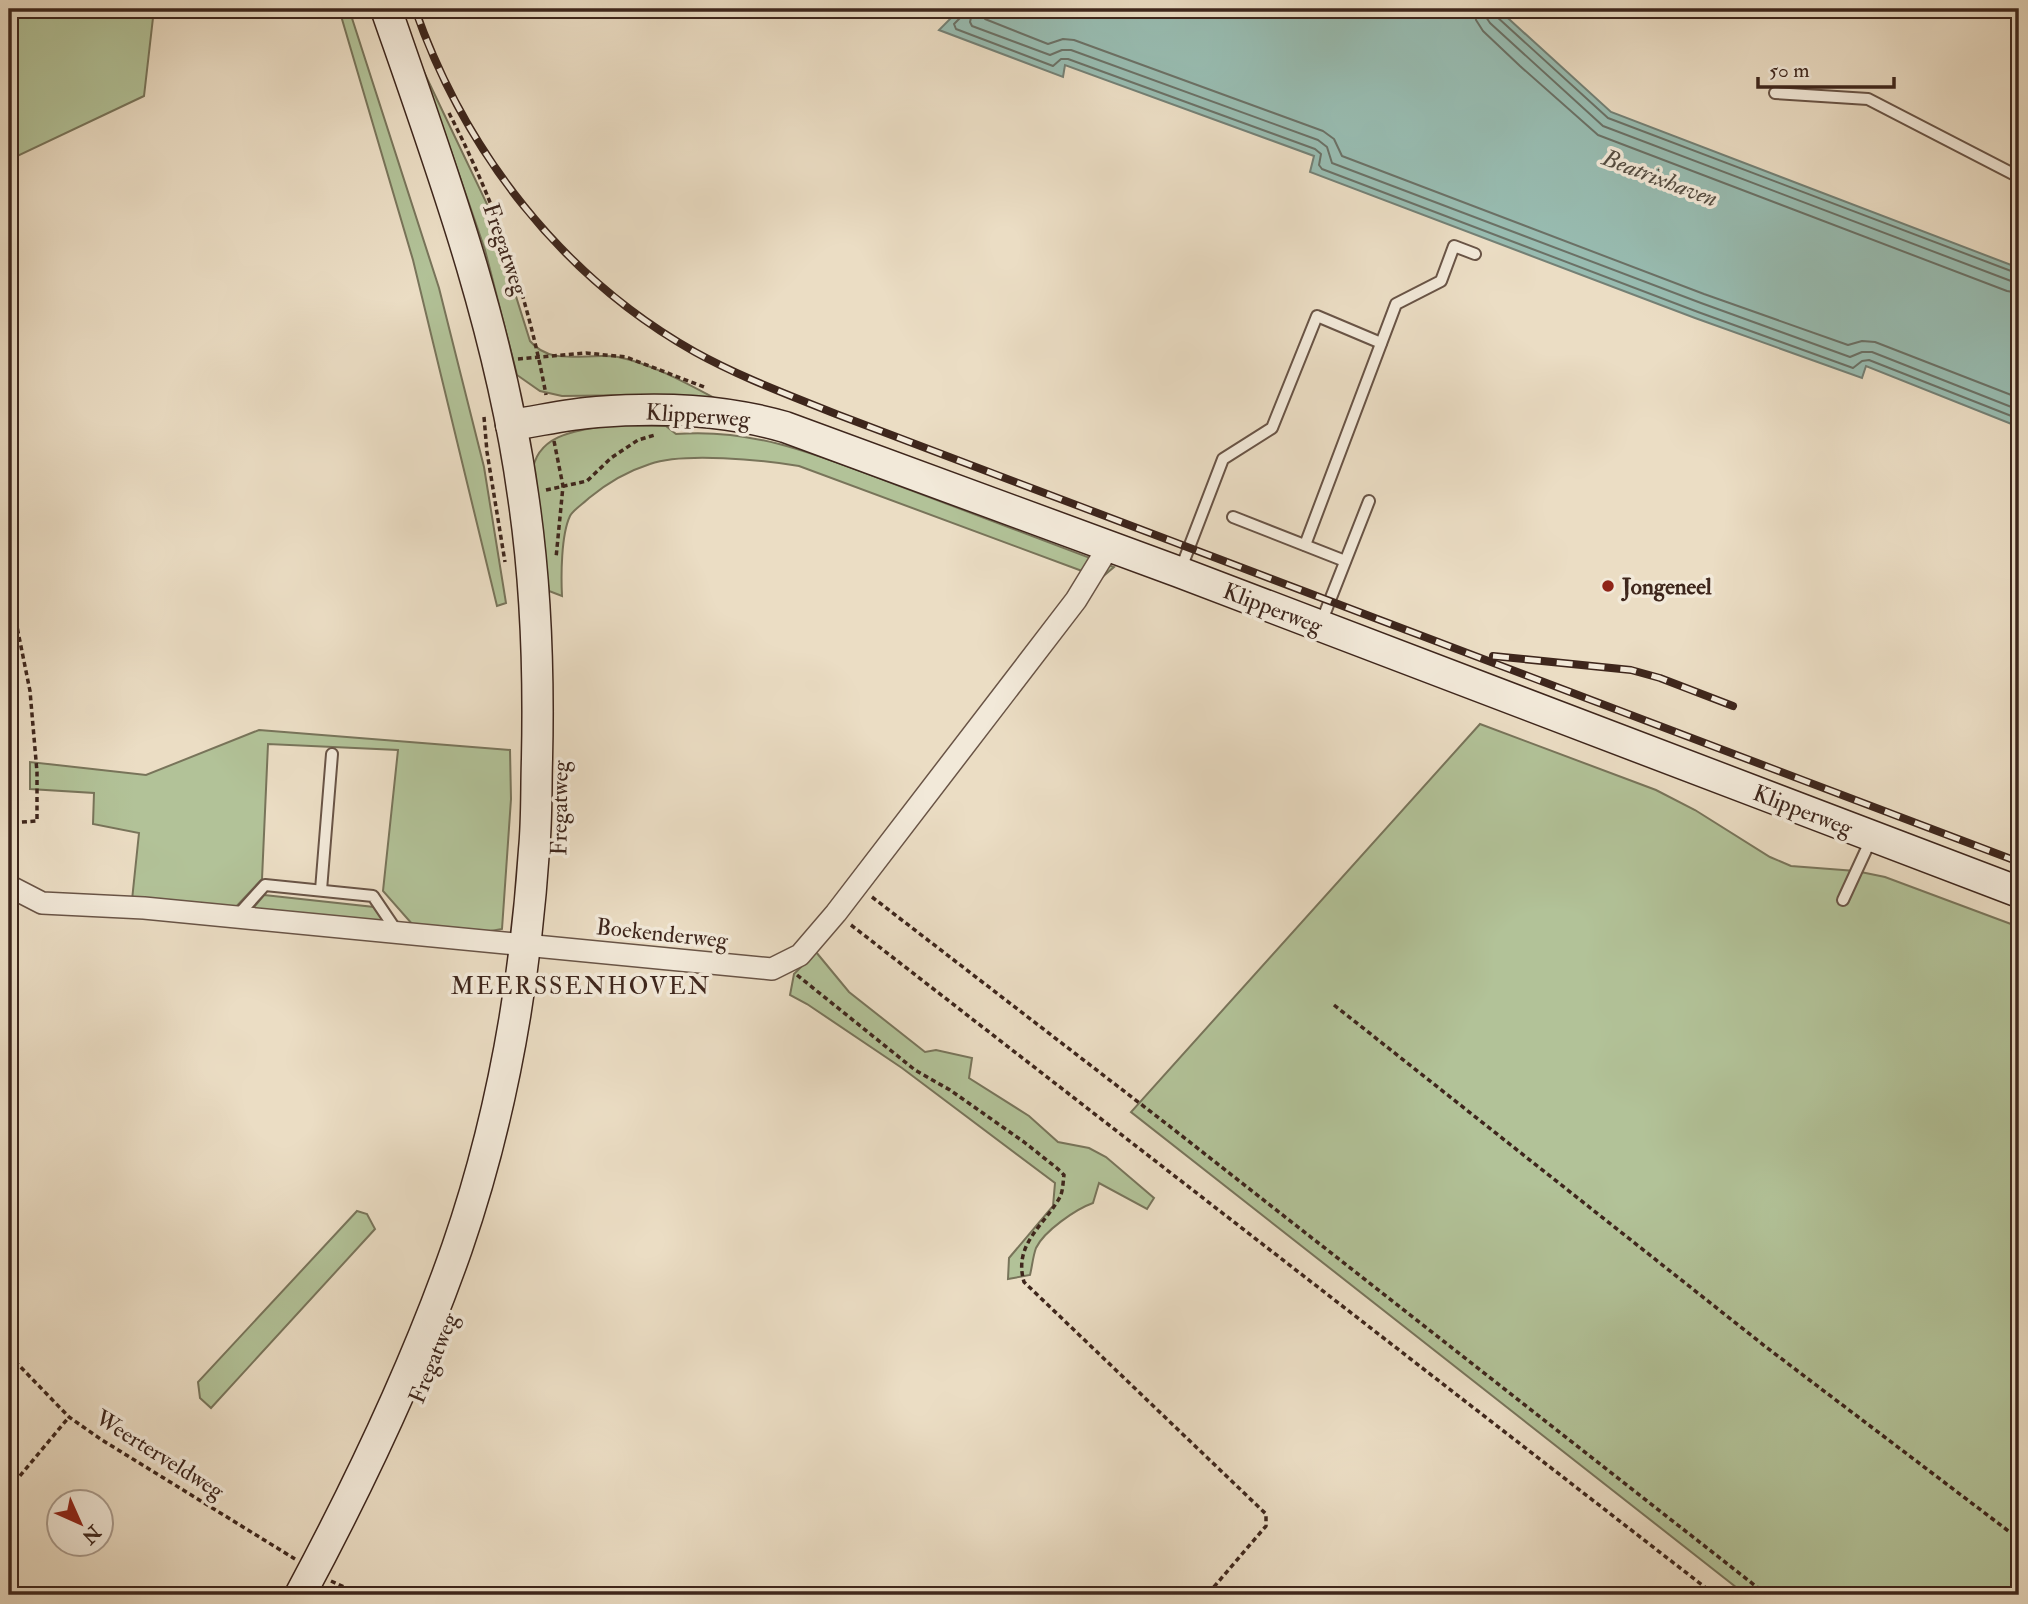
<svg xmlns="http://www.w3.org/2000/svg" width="2028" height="1604" font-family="'IM FELL Double Pica',serif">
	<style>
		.green { fill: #b2c298; stroke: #78745a; stroke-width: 2 }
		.water { fill: #98bcb1; stroke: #748075; stroke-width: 2 }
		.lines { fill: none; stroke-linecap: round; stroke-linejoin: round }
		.shore { stroke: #6b7166; stroke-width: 2 }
		.lane-casing { stroke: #695446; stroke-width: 14 }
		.street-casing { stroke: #695446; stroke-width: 24 }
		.secondary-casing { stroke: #3e261c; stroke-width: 33 }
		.path { stroke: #3e261c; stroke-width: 3.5; stroke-dasharray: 5 3.5; stroke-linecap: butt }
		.lane { stroke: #f2e9d9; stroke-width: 10 }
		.street { stroke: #f2e9d9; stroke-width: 21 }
		.secondary { stroke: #f2e9d9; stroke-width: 30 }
		.rail-casing { stroke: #3e261c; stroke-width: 8 }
		.rail { stroke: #f2e9d9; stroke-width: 5; stroke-dasharray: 16; stroke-linecap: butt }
		.poi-dot { fill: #8f2418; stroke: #f2e9d9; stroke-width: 2.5 }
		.labels { text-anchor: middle; stroke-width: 7; stroke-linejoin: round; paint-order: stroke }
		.street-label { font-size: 23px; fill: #3e261c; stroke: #f2e9d9 }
		.poi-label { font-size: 23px; font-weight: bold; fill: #3e261c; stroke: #f2e9d9; text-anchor: start }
		.water-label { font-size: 24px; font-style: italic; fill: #544c41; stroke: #f2e9d9 }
		.neighbourhood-label { font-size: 24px; letter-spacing: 2px; fill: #3e261c; stroke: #f2e9d9 }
	</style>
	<rect width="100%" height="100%" fill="#ebddc4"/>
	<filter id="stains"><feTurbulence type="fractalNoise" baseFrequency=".00286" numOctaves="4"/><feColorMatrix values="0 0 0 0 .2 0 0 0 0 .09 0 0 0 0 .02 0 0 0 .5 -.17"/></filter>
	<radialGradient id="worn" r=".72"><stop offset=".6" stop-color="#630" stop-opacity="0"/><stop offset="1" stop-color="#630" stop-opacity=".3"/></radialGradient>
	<g class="green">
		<path d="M9,9H154L144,96L9,160Z"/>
		<path d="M339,9H349L439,288L484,467L506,603L497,606L413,260Z"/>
		<path d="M423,70L487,204L530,341C551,367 588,352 618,357C652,364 688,384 718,400L639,395L562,396L540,391L517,375L485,250Z"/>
		<path d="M615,425L666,426L676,434C762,427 834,462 913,491C980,516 1047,542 1114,567L1101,578L799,466C762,460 684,452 650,464C628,471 606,484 589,498C584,503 573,510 570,516C561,535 561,576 562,596L549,591L532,474C536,432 581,430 615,425Z"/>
		<path d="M1480,724L1656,790L1695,810L1770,857L1791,866L1856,871L1885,877L2019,927V1595H1746L1131,1112Z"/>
		<path d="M259,730L510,750L511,799L502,929L485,932L413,925L383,891L398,750L268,744L262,879L234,909L132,900L139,833L93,824L94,793L30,789V762L146,775Z"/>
		<path d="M264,895L374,907L387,926L250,912Z"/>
		<path d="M816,952L849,992L925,1052L936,1050L972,1058L969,1078L1029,1116L1058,1142L1089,1148L1106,1157L1154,1198L1147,1209L1099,1183L1093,1203C1076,1209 1044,1231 1036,1248C1033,1256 1032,1267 1030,1275L1008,1279L1009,1258L1053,1206L1055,1183L902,1068L807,1004L790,995L794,974Z"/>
		<path d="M357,1211L367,1214L375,1229L211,1408L200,1398L198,1382Z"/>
	</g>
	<path class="water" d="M960,9H1498L1611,112L2019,268V427L1866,366L1862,378L1695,318L1310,172L1314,156L1065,65L1063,77L939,30Z"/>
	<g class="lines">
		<g class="shore">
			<path d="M964,9L963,15L954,24L956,29L1053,66L1061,59H1068L1315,149L1321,154L1319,165L1322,169L1698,312L1853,368L1862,361L1869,360L2019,419"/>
			<path d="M973,9L970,22L972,26L1050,55L1062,50H1071L1318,140L1327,147L1332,163L1701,303L1850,357L1862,352H1872L2019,410"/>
			<path d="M984,9L985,19L1048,44L1063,39L1074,40L1323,131L1334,139L1342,156L1704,294L1848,345L1862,341L1875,342L2019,398"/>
			<path d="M1475,9L1476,20L1483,31L1520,66L1598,135L2007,291L2019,293"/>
			<path d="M1485,9L1486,17L1490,23L1603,126L2011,281L2019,283"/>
			<path d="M1494,9L1496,16L1608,118L2019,274"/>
		</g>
		<g class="lane-casing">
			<g id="lane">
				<path d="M1775,93L1868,99L2019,177"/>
				<path d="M1233,517L1345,561"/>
				<path d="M1305,545L1396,304L1441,281L1454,246L1475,254"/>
				<path d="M1180,571L1223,459L1272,428L1317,316L1381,343"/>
				<path d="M1321,623L1369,501"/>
				<path d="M321,890L332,754"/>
				<path d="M1843,900L1867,848"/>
				<path d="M236,917L265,885L373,896L398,933"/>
			</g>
		</g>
		<g class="street-casing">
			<path id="street" d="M9,886L42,903L144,908L772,969L800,955L836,913L1076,600L1109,546"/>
		</g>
		<g class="secondary-casing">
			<g id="secondary">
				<path d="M511,425C539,421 568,414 597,412C661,407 723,409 785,427L1179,572L2019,892"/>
				<path d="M300,1595C360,1483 415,1368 457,1248C501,1121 525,984 534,850C537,820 536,789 537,759C539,671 536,582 523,495C500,328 441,167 386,9"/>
			</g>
		</g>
		<g class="path">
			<path d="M449,113C495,202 528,296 546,395"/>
			<path d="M518,359L586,353L626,357L704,387"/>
			<path d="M484,417L487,452L505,562"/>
			<path d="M554,441L563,486L556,558"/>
			<path d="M546,490L587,481L611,458L638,440L655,435"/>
			<path d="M9,587L30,691L37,772V821L9,823"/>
			<path d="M872,897L1168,1125L1767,1595"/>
			<path d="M851,925L1715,1595"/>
			<path d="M797,975L915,1070L950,1090L1024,1142L1058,1169L1064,1175C1063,1182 1063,1191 1060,1197C1044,1226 1013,1244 1024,1282L1266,1514V1526L1207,1595"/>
			<path d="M1334,1005L1766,1347L2019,1539"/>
			<path d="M9,1355L69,1417L102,1440L295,1559"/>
			<path d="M9,1489L69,1417"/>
			<path d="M331,1581L361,1595"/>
		</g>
		<use href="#lane" class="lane"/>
		<use href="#street" class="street"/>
		<use href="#secondary" class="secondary"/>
		<g class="rail-casing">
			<g id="rail">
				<path d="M415,9C465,152 562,277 695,352C740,377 789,395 836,414L2019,862"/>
				<path d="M1493,656L1631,670L1660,678L1733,706"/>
			</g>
		</g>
		<use href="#rail" class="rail"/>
	</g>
	<circle class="poi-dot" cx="1608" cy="586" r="7"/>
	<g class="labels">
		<g class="street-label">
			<text transform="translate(506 249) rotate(71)" y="8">Fregatweg</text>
			<text transform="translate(698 415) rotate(4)" y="8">Klipperweg</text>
			<text transform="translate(1273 608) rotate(21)" y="8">Klipperweg</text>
			<text transform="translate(559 808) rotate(-89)" y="8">Fregatweg</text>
			<text transform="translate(1803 810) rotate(21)" y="8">Klipperweg</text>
			<text transform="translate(662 933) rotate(6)" y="8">Boekenderweg</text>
			<text transform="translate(433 1358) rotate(-68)" y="8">Fregatweg</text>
			<text transform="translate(160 1454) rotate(32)" y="8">Weerterveldweg</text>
		</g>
		<g class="poi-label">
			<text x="1622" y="594">Jongeneel</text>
		</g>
		<g class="water-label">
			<text transform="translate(1660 178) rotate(21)" y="8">Beatrixhaven</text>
		</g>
		<g class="neighbourhood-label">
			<text x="581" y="994">MEERSSENHOVEN</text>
		</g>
	</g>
	<rect width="2028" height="1604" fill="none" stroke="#ebddc4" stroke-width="35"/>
	<rect x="10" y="10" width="2007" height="1583" fill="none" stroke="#3e261c" stroke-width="3.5"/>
	<rect x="18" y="18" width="1993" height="1569" fill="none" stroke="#3e261c" stroke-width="2"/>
	<g transform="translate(80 1523) rotate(135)"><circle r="33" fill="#f2e9d9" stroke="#aa9b8d" stroke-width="2"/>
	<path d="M0-5L12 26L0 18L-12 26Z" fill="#8f2418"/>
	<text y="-10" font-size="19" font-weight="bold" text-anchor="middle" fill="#3e261c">N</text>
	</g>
	<path d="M1758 77v10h136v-10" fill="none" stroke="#3e261c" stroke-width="3.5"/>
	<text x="1769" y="77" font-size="21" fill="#3e261c" stroke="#f2e9d9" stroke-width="5" paint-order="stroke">50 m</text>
	<rect width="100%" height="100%" filter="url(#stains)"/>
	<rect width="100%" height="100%" fill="url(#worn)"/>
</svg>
